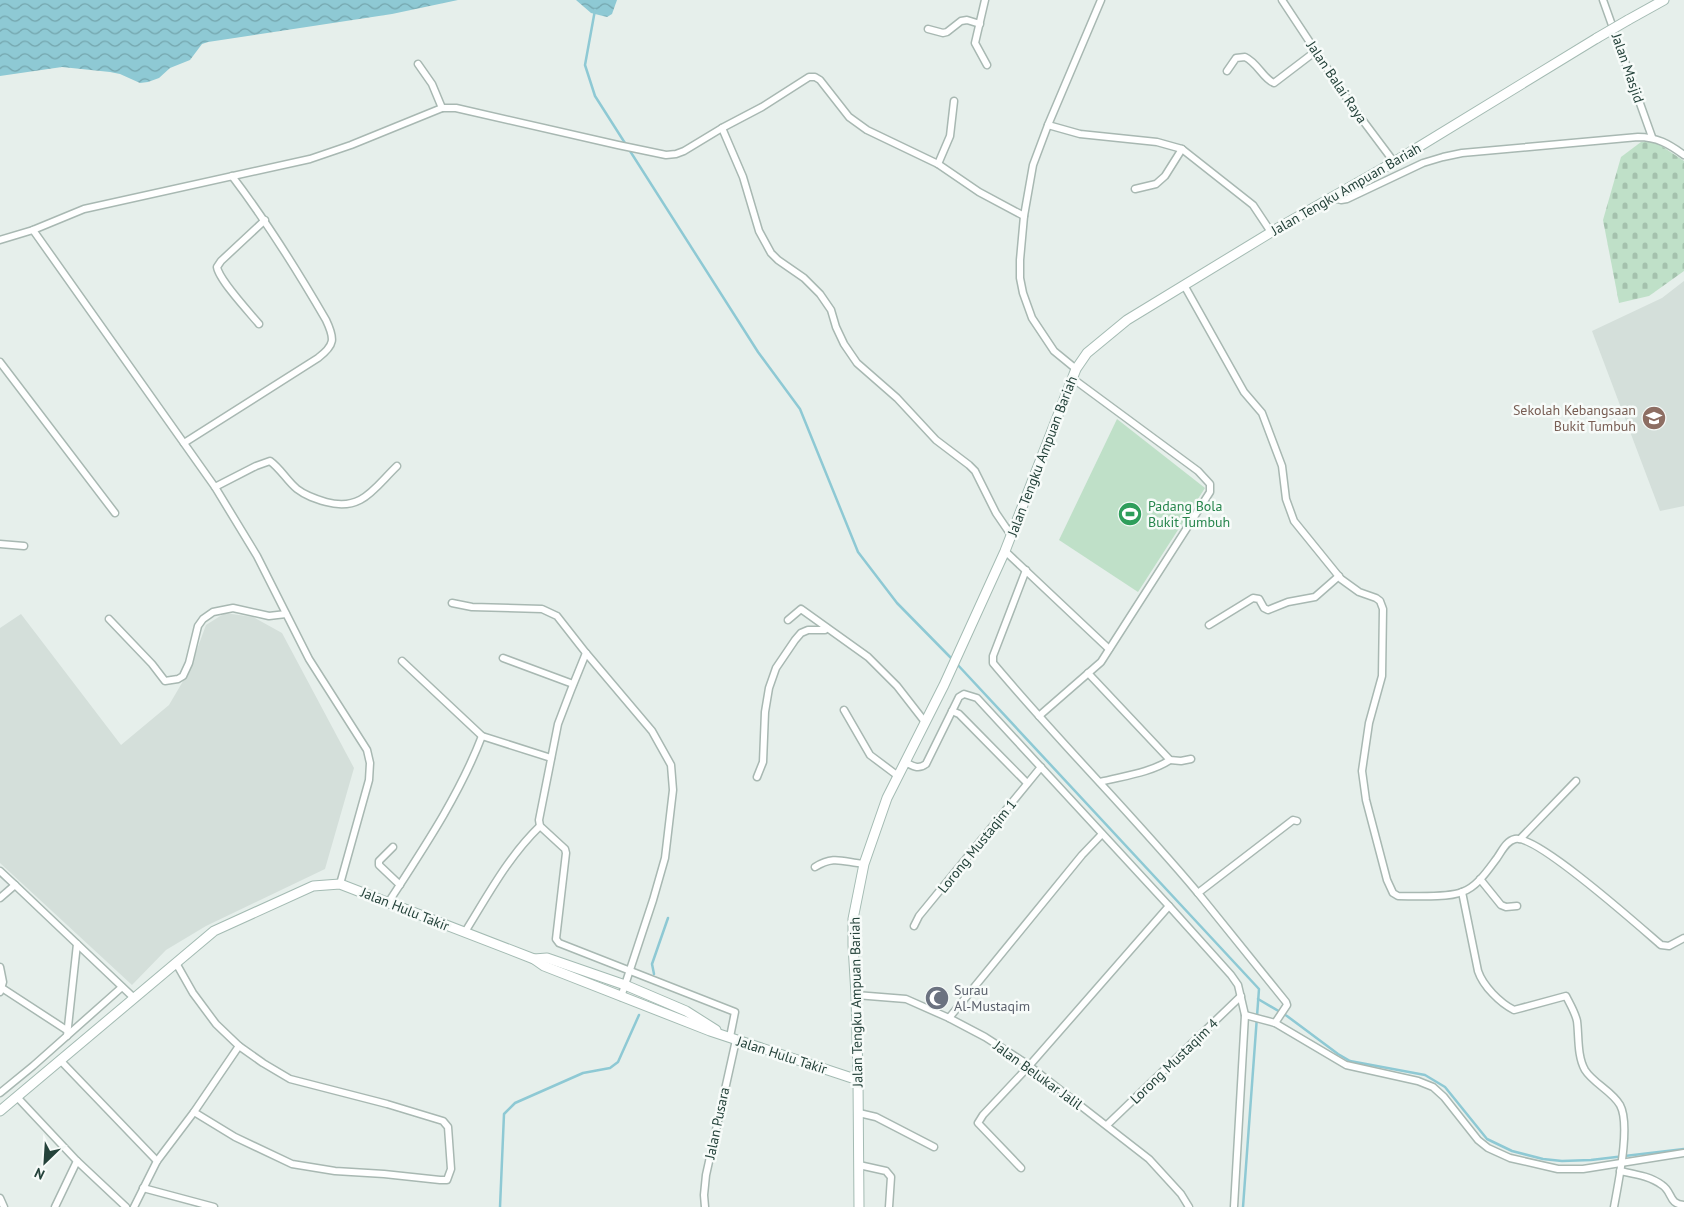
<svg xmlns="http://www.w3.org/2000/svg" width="1684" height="1207" font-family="'PT Sans',sans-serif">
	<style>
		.built { fill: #d4dfda }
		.cemetery { fill: url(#cemetery-stones) }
		.park { fill: #bfe0c8 }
		.water { fill: url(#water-waves) }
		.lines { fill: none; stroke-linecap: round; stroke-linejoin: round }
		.stream { stroke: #8ec9d4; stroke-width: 2.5 }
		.street-casing { stroke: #a8b8b2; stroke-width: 9 }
		.secondary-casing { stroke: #a4bbb3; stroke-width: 11 }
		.street { stroke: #fff; stroke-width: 6 }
		.secondary { stroke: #fff; stroke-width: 9 }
		.secondary-bridge-casing { stroke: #a4bbb3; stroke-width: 11; stroke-linecap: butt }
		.secondary-bridge { stroke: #fff; stroke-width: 9 }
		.labels { text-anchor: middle; stroke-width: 5; stroke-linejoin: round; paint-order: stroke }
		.street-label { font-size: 14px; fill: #24423a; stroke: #f7fbf9 }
		.education-label { font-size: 14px; fill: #785e54; stroke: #f7fbf9; text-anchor: end }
		.leisure-label { font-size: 14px; fill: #27864d; stroke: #f7fbf9; text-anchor: start }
		.worship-label { font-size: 14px; fill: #5b616d; stroke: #f7fbf9; text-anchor: start }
	</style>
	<defs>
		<pattern id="cemetery-stones" width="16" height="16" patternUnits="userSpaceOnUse" patternTransform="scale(1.25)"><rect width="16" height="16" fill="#bfe0c8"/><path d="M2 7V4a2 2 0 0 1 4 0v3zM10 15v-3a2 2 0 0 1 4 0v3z" fill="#a4c1ad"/></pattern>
		<pattern id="water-waves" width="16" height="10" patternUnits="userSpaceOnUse" patternTransform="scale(1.25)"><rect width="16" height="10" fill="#8ec9d4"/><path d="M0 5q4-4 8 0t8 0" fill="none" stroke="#74a5ad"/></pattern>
	</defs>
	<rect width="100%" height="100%" fill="#e6efeb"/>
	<g class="built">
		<path d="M1684,281V506L1660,511L1592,331L1662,298Z"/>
		<path d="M225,613L253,617L282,633L354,768L325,869L206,926L166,950L132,985L0,863V628L21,614L121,745L169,705L189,671L206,625Z"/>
	</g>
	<path class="cemetery" d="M1654,141L1684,161V271L1649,296L1619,303L1603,220L1621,157L1641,142Z"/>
	<path class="park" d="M1117,419L1205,488L1138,592L1059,540Z"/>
	<g class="water">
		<path d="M0,0H458L392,14L208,42L202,44L190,60L170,68L159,78L148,82L140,83L120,74L110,72L62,67L0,76Z"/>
		<path d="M576,0H617L612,14L607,17L591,13Z"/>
	</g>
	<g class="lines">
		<g class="stream">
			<path d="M595,10L585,65L595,96L758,352L800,409L858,552L897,603L952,659"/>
			<path d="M956,663L1259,989L1243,1207"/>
			<path d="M654,974L652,964L668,918"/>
			<path d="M1258,999L1287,1016L1338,1054L1350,1061L1425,1075L1445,1087L1487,1139L1512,1151L1543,1159L1562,1161L1591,1160L1684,1149"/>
			<path d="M500,1207L504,1114L515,1103L583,1073L610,1068L618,1062L639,1015"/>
		</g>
		<g class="street-casing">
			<g id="street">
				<path d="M985,0L975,43L987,65"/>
				<path d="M1282,0L1352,106L1394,162"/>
				<path d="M1603,0L1652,137"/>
				<path d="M928,29L943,33L947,32L961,21L967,20L980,24"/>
				<path d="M418,64L432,84L442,108"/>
				<path d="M1227,71L1236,58L1245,57C1258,63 1263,79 1274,83L1316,51"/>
				<path d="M1048,125L1080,134L1157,142L1182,149L1253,205L1271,232"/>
				<path d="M722,128L743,177L759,231L771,253L778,260L804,278L820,294L831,310L836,327L844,344L857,363L897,398L936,440L969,465L975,471L996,513L1011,535"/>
				<path d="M938,164L950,136L954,101"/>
				<path d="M1135,189L1156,184L1165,176L1182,149"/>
				<path d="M1333,198L1341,200L1347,199L1423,163L1443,157L1462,153L1638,137C1657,137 1669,144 1684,155"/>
				<path d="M33,230L215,487L257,556L309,659L367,750L370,763L369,780L340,884"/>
				<path d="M0,240L33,230L84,209L310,159L351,145L442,108H456L618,145L666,155L676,154L684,151L722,128L762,107L809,77H815L820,80L849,117L867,130L938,164L979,192L1024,216"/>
				<path d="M1184,285L1244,392L1262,413L1282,466L1286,499L1294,521L1341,579L1359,592L1376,598L1380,601L1383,609L1382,676L1369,723L1362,771L1366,800L1387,880L1393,893L1398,896C1414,896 1448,898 1462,892C1477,887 1488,870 1497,858C1502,851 1506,841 1515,839C1536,834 1640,927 1661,945L1669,946L1684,938"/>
				<path d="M259,324C249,312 219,280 217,267L221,261L265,220"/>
				<path d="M0,362L115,513"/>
				<path d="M1076,369L1054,351L1032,318L1023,293L1020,278V260L1024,216L1033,165L1048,125L1101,0"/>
				<path d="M184,443L318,358C335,345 335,339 326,320C297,270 267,222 232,176"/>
				<path d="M215,487L256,466L270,461C281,469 287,481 297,489C306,496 316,499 326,502C362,512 374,488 397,466"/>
				<path d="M0,544L24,546"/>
				<path d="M1005,551L1109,649"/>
				<path d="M1026,570L993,656V663C1059,742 1132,814 1198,893"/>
				<path d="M452,603L472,607L542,609L557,616L586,653L652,731L671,765L673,790L665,858L653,900L621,997"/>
				<path d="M109,619L152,664L165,681L178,679L183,676L189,663L198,626L203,619L213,612L233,608L269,616L286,614"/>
				<path d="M788,620L801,609L868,657L897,686L925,722"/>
				<path d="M1209,625L1253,598L1259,599L1264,608L1268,610L1288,602L1315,597L1339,576"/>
				<path d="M586,653L571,690L558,724L539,820L540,826L565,849L566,853L556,939L559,943L735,1012L730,1037"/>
				<path d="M503,658L573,684"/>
				<path d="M402,661L482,736L551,758"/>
				<path d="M1088,673L1170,760L1181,761L1191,759"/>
				<path d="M844,710L870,755L898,776"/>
				<path d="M952,711L959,714L1027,783"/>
				<path d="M1039,716L1101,662L1210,492V484L1198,471L1072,378"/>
				<path d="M905,762C913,766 918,770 926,764L959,697L964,694L977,698L1169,906"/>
				<path d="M757,777L763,762L765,712L769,688L776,668L795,640L801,633L808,630H825L827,628"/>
				<path d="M1100,782C1123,776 1150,773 1170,760"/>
				<path d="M1520,839L1576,781"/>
				<path d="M393,847L379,861V865L400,885"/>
				<path d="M815,867C834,855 843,862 864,864"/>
				<path d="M0,871L15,885"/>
				<path d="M1480,879L1501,905L1506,907L1517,906"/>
				<path d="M1462,892L1478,971C1483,986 1500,1003 1514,1010L1566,996C1570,1004 1575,1012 1577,1021C1579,1036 1577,1056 1585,1070C1593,1083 1612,1091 1620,1105C1631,1125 1618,1184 1614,1207"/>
				<path d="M0,898L15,885L134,998"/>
				<path d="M388,903C423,849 459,796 482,736"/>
				<path d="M914,926L919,916L1041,767"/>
				<path d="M465,932C488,895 508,857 540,826"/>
				<path d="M0,967L3,982L0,992"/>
				<path d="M2,988L68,1031"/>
				<path d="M856,995L906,999L949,1018L985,1037L1027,1064L1149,1159L1181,1194L1189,1207"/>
				<path d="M1245,1015L1275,1023L1346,1065L1418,1081L1433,1087L1444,1097L1478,1140L1488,1148L1510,1158L1558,1169H1583L1684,1153"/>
				<path d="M949,1018L1082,855L1102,834"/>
				<path d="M1275,1023L1287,1005L1286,1002L1198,893L1293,820L1297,821"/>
				<path d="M67,1036L77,944"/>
				<path d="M60,1060L157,1161"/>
				<path d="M0,1093L33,1066L122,987"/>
				<path d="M17,1097L77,1161"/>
				<path d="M194,1112L235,1137L292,1164L335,1171L384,1174L440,1180H447L451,1169L448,1127L443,1121L387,1104L290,1079L263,1063L239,1046"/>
				<path d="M859,1113L876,1117L934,1147"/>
				<path d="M1107,1125L1241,996"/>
				<path d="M859,1165L886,1171L891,1177L889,1207"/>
				<path d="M1021,1168L978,1123L983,1115L1029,1066L1169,906L1231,975L1238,985L1245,1015L1234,1207"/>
				<path d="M1620,1171C1634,1174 1650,1176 1662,1185C1673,1192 1668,1204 1684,1205"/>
				<path d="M143,1188L214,1207"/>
				<path d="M0,1198L4,1207"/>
				<path d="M55,1207L77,1161L126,1207"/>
				<path d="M134,1207L157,1161L194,1112L239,1046L216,1024L193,993L176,963"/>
				<path d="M705,1207L704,1195L706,1175L736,1040"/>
			</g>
		</g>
		<g class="secondary-casing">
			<g id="secondary">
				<path d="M1628,20L1664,0"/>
				<path d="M534,959L547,958L625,985L686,1011L716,1030"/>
				<path d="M0,1111L214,931L313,886L340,884L534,959L544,966L710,1031L858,1080"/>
				<path d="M859,1207L858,1080L856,995L853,945V919L864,864L887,798L944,685L1005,551L1076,369L1087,353L1127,320L1278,228L1394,162L1597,38"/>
			</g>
		</g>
		<use href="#street" class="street"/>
		<use href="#secondary" class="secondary"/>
		<g class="secondary-bridge-casing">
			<path id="secondary-bridge" d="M1597,38L1628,20"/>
		</g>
		<use href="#secondary-bridge" class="secondary-bridge"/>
	</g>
	<defs>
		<g id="school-disc" transform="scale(1.25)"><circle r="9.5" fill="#8d6e63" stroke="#f7fbf9"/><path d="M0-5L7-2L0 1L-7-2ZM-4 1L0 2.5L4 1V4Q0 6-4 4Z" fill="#fff"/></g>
		<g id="stadium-disc" transform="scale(1.25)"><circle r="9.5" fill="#2e9e5b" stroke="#f7fbf9"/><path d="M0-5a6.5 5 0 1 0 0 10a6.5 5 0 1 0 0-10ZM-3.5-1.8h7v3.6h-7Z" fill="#fff"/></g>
		<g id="mosque-disc" transform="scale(1.25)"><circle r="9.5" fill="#6b7280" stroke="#f7fbf9"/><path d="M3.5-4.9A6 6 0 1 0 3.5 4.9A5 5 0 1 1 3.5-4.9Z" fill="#fff"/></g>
	</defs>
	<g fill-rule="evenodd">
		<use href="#school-disc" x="1654" y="418"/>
		<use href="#stadium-disc" x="1130" y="514"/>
		<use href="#mosque-disc" x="937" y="998"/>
	</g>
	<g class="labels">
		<g class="street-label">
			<text transform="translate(1628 68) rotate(71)" y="5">Jalan Masjid</text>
			<text transform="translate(1337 82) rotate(56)" y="5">Jalan Balai Raya</text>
			<text transform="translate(1346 189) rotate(-30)" y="5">Jalan Tengku Ampuan Bariah</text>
			<text transform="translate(1042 456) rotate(-69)" y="5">Jalan Tengku Ampuan Bariah</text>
			<text transform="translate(977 846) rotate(-51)" y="5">Lorong Mustaqim 1</text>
			<text transform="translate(405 909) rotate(22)" y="5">Jalan Hulu Takir</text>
			<text transform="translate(856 1002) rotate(-91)" y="5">Jalan Tengku Ampuan Bariah</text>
			<text transform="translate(782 1055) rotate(18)" y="5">Jalan Hulu Takir</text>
			<text transform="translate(1174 1061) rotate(-44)" y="5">Lorong Mustaqim 4</text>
			<text transform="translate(1038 1075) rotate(36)" y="5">Jalan Belukar Jalil</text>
			<text transform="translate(717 1123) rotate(-78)" y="5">Jalan Pusara</text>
		</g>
		<g class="education-label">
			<text x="1636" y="415">Sekolah Kebangsaan<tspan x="1636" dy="16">Bukit Tumbuh</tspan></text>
		</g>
		<g class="leisure-label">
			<text x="1148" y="511">Padang Bola<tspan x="1148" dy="16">Bukit Tumbuh</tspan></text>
		</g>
		<g class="worship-label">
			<text x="954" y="995">Surau<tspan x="954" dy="16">Al-Mustaqim</tspan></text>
		</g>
	</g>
	<g transform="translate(45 1162) rotate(205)" stroke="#f7fbf9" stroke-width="4" paint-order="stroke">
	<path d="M0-4L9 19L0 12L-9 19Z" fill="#24423a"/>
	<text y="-8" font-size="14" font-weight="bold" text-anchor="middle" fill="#24423a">N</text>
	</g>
</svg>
